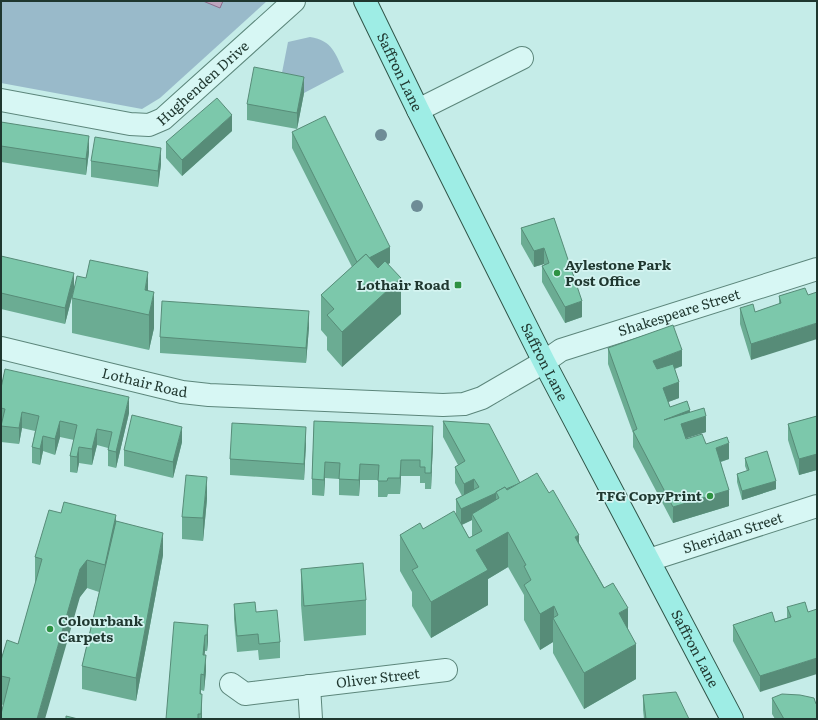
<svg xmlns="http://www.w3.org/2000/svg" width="818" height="720" font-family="Literata,serif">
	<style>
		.green { fill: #99baca }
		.water { fill: #bda6bf; stroke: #8c6d8d }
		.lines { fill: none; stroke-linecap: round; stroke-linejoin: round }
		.minor-casing { stroke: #5c867b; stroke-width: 24 }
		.major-casing { stroke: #305448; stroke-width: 24 }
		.minor { stroke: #d7f7f4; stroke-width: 22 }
		.major { stroke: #9eede5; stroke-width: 22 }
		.tree { fill: #6e8c96 }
		.wall { fill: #6bac93; fill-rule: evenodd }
		.shaded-wall { fill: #578c78 }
		.building { fill: #7cc8ab; stroke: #578c78 }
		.poi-dot { fill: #2e9242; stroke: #d4f4f1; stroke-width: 1.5 }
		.labels { text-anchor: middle; stroke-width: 3.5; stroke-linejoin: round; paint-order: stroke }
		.street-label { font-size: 14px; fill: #1f372f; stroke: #d4f4f1 }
		.poi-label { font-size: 14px; font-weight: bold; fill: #1f372f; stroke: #d4f4f1; text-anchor: start }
	</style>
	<rect width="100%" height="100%" fill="#c5ece8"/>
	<g class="green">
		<path d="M1,1H267L160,98L142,109L1,83Z"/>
		<path d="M310,37C333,41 335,53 344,72L304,93L279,88L288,42Z"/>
	</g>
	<path class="water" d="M203,1H223L220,8Z"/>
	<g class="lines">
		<g class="minor-casing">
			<g id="minor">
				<path id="s1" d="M1,100L130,124L149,125L163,119L294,1"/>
				<path d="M418,110L522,58"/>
				<path id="s2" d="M1,348L182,392L209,395L443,405L464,404L482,398L544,362L561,350L817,269"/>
				<path id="s3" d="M649,560L817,506"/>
				<path id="s4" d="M231,684L245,694L446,670"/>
				<path d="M309,686L311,719"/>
			</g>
		</g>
		<g class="major-casing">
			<g id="major">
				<path id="s5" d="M365,1L418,110L544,362L732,719"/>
			</g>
		</g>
		<use href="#minor" class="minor"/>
		<use href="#major" class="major"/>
	</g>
	<g class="tree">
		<circle cx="381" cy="135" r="6"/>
		<circle cx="417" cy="206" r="6"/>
	</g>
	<g class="wall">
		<path d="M304,93L297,129L247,120V104Z"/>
		<path d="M1,122L89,152L86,175L1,162Z"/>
		<path d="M232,131L182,176L166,158V142Z"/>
		<path d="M292,132L390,263L388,264L401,314L342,367L327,350V337L321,330V295L352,267L292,148Z"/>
		<path d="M91,161L161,164L158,187L91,177Z"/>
		<path d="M554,218L582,317L565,323L542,282V266L544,265V264L534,267L521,244V228Z"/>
		<path d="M1,256L74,289L65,324L1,309Z"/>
		<path d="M148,291L154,328L149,350L72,333V298Z"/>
		<path d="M792,292L751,360L740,324V308L755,312L779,304V296Z"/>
		<path d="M309,327L306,363L160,353V337Z"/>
		<path d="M608,348L682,366L675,369L679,398L668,402L670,407L690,412L706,432L686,438V439L706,444L729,459L721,462L729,506L673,523L633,447V433L608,364Z"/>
		<path d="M1,388L129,413L116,468L108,466V448L97,445L92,465L79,463L77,473L70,472V456L74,440L60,437L55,455L43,451L40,465L32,463V447L35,431L22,428L19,444L1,442V426L2,424L1,423Z"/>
		<path d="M817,416V470L799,475L788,440V424Z"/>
		<path d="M314,421L433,442L431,489H425V483H420V476H401L400,494H388L387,497H378V480H360L359,496L339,495V479L325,478L324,496L312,495V479Z"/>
		<path d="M443,421L520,483L549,493L579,543L628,629L636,679L584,709L553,653V642L540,650L524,620V595L508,567L488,579V605L431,638L412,606V592L400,571V535L423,529L456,514V499L462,496L455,483V467L458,465L443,437ZM472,520V536L469,538L462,525Z"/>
		<path d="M182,442L173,478L124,466V450Z"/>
		<path d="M306,443L304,480L230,475V459Z"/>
		<path d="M745,458L776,489L742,500L737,482V474L747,471L745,466Z"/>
		<path d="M207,499L203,541L182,539V517Z"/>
		<path d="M61,513L116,521L163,555L136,701L82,689V666L99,592L87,588L80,597L3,705L1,704V660L18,644L35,585V557Z"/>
		<path d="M301,569L366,600V635L304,641L301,605Z"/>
		<path d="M234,604L256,612L280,642V658L259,660L258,650L237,652L234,619Z"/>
		<path d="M787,607L808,612L760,692L733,641V625L775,622L787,618Z"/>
		<path d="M208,625V641L207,651H205L204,655L206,671L204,691L201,690V694L202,710V719H166Z"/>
		<path d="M643,695L689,719H644L643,710Z"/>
		<path d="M772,698L817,719H775L772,714Z"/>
	</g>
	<g class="shaded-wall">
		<path d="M304,77V93L297,129V113Z"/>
		<path d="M232,115V131L182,176V160Z"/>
		<path d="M89,136V152L86,175V159Z"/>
		<path d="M161,148V164L158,187V171Z"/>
		<path d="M390,247V263L357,279V263Z"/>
		<path d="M544,248V264L534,267V251Z"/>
		<path d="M148,272V308L145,290Z"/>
		<path d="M74,273V289L65,324V308Z"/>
		<path d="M401,278V314L342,367V332Z"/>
		<path d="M154,292V328L149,350V315Z"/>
		<path d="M582,301V317L565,323V307Z"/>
		<path d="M309,311V327L306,363V348Z"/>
		<path d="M817,323V339L751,360V344Z"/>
		<path d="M682,350V366L653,376V361Z"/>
		<path d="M679,382V398L663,404V388Z"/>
		<path d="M129,397V413L116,468V452Z"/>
		<path d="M690,410V421L706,416V432L681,440L664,420Z"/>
		<path d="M22,412V428L19,444V428Z"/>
		<path d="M60,421V437L55,455V439Z"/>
		<path d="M433,426V442L431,489V473Z"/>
		<path d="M182,427V442L173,478V462Z"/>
		<path d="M306,427V443L304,480V464Z"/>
		<path d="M97,429V445L92,465V449Z"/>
		<path d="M43,436V451L40,465V449Z"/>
		<path d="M729,443V459L716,463V448Z"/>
		<path d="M79,447V463L77,473V457Z"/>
		<path d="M817,454V470L799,475V459Z"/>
		<path d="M401,460V476L400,494V478Z"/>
		<path d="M325,462V478L324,496V480Z"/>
		<path d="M360,464V480L359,496V480Z"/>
		<path d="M207,477V499L203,541V518Z"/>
		<path d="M474,479V494L464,500V484Z"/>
		<path d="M776,481V489L742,500V491Z"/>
		<path d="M729,490V506L673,523V507Z"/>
		<path d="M496,493V509L472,514V520L461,525V509Z"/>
		<path d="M116,515V543L105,593V565Z"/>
		<path d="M508,532V567L488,579V605L431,638V602L476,550Z"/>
		<path d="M163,533V555L136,701V678Z"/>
		<path d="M579,535V571L575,537Z"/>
		<path d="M87,560V588L80,597L45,719H37L80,569Z"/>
		<path d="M554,606V620L553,618V642L540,650V614Z"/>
		<path d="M628,608V644L619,613Z"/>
		<path d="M208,625V641L207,651V635Z"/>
		<path d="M205,635V651L203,671V655Z"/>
		<path d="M636,644V679L584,709V673Z"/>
		<path d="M206,655V671L204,691V675Z"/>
		<path d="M817,658V674L760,692V676Z"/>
		<path d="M201,674V690L200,710V694Z"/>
		<path d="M202,694V719H201Z"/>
	</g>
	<g class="building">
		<path d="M254,67L304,77L297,113L247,104Z"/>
		<path d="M217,98L232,115L182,160L166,142Z"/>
		<path d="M325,116L390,247L369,258L366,254L357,262L292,132Z"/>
		<path d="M1,122L89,136L86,159L1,146Z"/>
		<path d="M95,137L161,148L158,171L91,161Z"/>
		<path d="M554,218L582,301L565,307L542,266L549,263L544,248L534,251L521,228Z"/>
		<path d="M366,254L378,268L385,261L401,278L342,332L327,315L334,309L321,295Z"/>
		<path d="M1,256L74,273L65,308L1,293Z"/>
		<path d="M90,260L148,272L145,290L154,292L149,315L72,298L77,276L86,278Z"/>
		<path d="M805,288L808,295L817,292V323L751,344L740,308L753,304L755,312L781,303L779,296Z"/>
		<path d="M162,301L309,311L306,348L160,337Z"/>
		<path d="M673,325L682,350L653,361L657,369L673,364L679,382L663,388L670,407L687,401L690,410L664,420L704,408L706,416L681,424L686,439L702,434L706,444L727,437L729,443L716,448L729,490L673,507L633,431L637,429L608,348Z"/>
		<path d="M5,369L129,397L116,452L108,450L112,432L97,429L92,449L79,447L77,457L70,456L77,425L60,421L55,439L43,436L40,449L32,447L39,416L22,412L19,428L1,426L5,409L1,408V388Z"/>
		<path d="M132,415L182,427L173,462L124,450Z"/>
		<path d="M817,416V454L799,459L788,424Z"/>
		<path d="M314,421L433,426L431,473H425V467H420V460H401L400,478H388L387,481H378L379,465L360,464L359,480L339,479L340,463L325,462L324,480L312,479Z"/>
		<path d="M443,421L489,424L520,483L506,489L505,487L496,492V493L461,509L456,499L479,487L474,479L464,484L455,467L465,461Z"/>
		<path d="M232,423L306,427L304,464L230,459Z"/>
		<path d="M767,451L776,481L742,491L737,474L749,470L745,458Z"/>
		<path d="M537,473L549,493L553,490L579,535L575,537L604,588L613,583L628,608L619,613L636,644L584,673L553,618L558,615L554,606L540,614L524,585L531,580L524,566L526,565L508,532L476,550L488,570L431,602L412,570L418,567L400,535L420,523L423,529L454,511L469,538L482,531L472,514L499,498L496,492L505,487L507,490Z"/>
		<path d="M186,475L207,477L203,518L182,517Z"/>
		<path d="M64,502L116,515L105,565L87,560L80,569L37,719H1V714L10,678L1,676V660L7,640L18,644L42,559L35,557L49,510L61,513Z"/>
		<path d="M116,521L163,533L136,678L82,666Z"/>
		<path d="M363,563L366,600L304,606L301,569Z"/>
		<path d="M255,602L256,612L277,610L280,642L259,644L258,634L237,636L234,604Z"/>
		<path d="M805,602L808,612L817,609V658L760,676L733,625L772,612L775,622L791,617L787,607Z"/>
		<path d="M174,622L208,625L207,635H205L203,655H206L204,675L201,674L200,694H202L201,714H198V719H166Z"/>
		<path d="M676,692L689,719H646L643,695Z"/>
		<path d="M782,694L800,695L814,698L816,704H817V719H784L772,698Z"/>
		<path d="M66,716L78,719H66Z"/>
	</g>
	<g class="poi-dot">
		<circle cx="557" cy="273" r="4"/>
		<rect x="454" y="281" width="8" height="8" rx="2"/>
		<circle cx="710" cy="496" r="4"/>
		<circle cx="50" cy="629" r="4"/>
	</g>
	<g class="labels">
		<g class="street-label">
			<text dy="5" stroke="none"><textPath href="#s5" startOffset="79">Saffron Lane</textPath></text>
			<text dy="5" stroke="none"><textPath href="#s1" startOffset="219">Hughenden Drive</textPath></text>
			<text dy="5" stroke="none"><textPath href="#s2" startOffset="704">Shakespeare Street</textPath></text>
			<text dy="5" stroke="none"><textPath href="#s5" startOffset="403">Saffron Lane</textPath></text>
			<text dy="5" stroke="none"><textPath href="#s2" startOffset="148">Lothair Road</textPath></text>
			<text dy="5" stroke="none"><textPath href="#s3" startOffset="88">Sheridan Street</textPath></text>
			<text dy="5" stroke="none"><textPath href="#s5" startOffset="727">Saffron Lane</textPath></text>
			<text dy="5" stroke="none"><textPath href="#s4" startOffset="151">Oliver Street</textPath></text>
		</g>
		<g class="poi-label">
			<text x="565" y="270">Aylestone Park<tspan x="565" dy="16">Post Office</tspan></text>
			<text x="450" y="290" text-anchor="end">Lothair Road</text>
			<text x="702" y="501" text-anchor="end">TFG CopyPrint</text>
			<text x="58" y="626">Colourbank<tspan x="58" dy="16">Carpets</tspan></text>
		</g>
	</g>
	<rect width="818" height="720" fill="none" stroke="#1f372f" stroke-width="4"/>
</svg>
